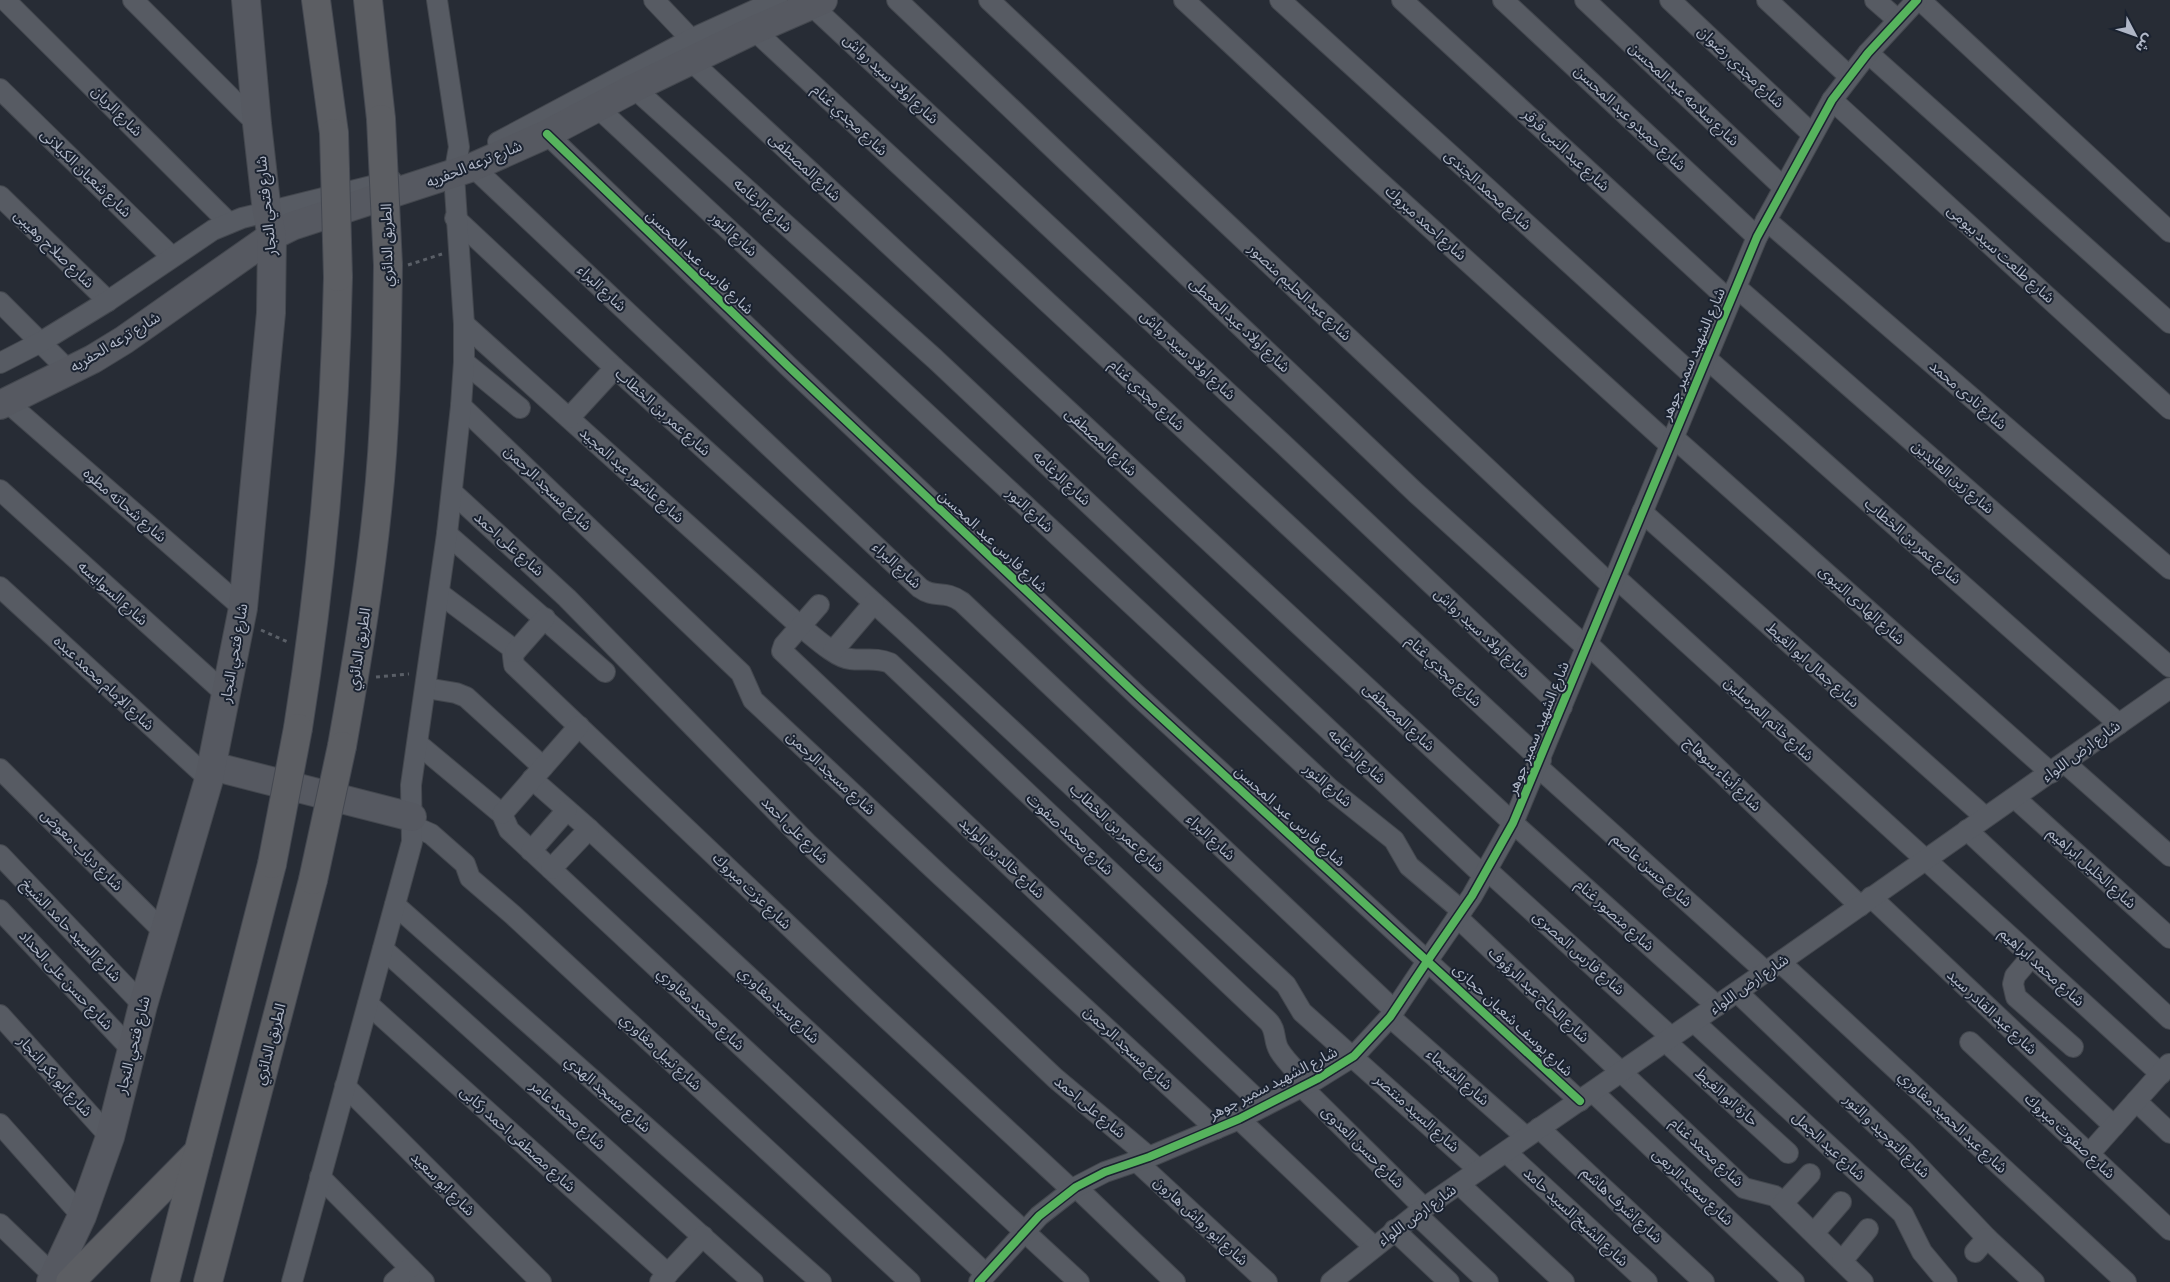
<svg xmlns="http://www.w3.org/2000/svg" width="2170" height="1282" font-family="'Source Sans 3','Noto Sans Arabic',sans-serif">
	<style>
		.lines { fill: none; stroke-linecap: round; stroke-linejoin: round }
		.street-casing { stroke: #43474e; stroke-width: 22 }
		.secondary-casing { stroke: #43474e; stroke-width: 30 }
		.highway-casing { stroke: #444851; stroke-width: 30 }
		.path { stroke: #5a5f67; stroke-width: 3; stroke-dasharray: 4 4; stroke-linecap: butt }
		.street { stroke: #575b63; stroke-width: 20 }
		.secondary { stroke: #565961; stroke-width: 28 }
		.highway { stroke: #5c5e63; stroke-width: 28 }
		.highway-bridge-casing { stroke: #444851; stroke-width: 30; stroke-linecap: butt }
		.highway-bridge { stroke: #5c5e63; stroke-width: 28 }
		.cycleway-casing { stroke: #1a2230; stroke-width: 11 }
		.cycleway { stroke: #56b35d; stroke-width: 8 }
		.labels { text-anchor: middle; stroke-width: 4; stroke-linejoin: round; paint-order: stroke }
		.street-label { font-size: 15px; fill: #b0b7c7; stroke: #1a2230 }
	</style>
	<rect width="100%" height="100%" fill="#272c35"/>
	<g class="lines">
		<g class="street-casing">
			<g id="street">
				<path d="M5,0L229,223"/>
				<path d="M133,0L257,124"/>
				<path d="M654,0L691,39"/>
				<path d="M897,0L1416,493L1586,647"/>
				<path d="M989,0L1611,585"/>
				<path d="M1184,0L1371,174L1670,445"/>
				<path d="M1280,0L1697,379"/>
				<path d="M1402,0L1730,301"/>
				<path d="M1503,0L1757,237"/>
				<path d="M1585,0L1783,187"/>
				<path d="M1670,0L1812,134"/>
				<path d="M1767,0L1849,76"/>
				<path d="M1875,0L1898,20"/>
				<path d="M1920,0L2170,232"/>
				<path d="M811,5L1283,444L1562,707"/>
				<path d="M754,30L1541,760"/>
				<path d="M1868,53L2170,323"/>
				<path d="M691,61L1513,823L1717,1006"/>
				<path d="M634,88L935,359L1484,876"/>
				<path d="M0,89L172,257"/>
				<path d="M1832,100L2170,409"/>
				<path d="M598,108L1329,788L1394,840L1409,866L1462,911"/>
				<path d="M547,134L788,366L1139,697L1580,1101"/>
				<path d="M498,142L691,39L777,0"/>
				<path d="M473,167L920,588C935,599 944,589 962,602L1394,1010"/>
				<path d="M0,196L108,301"/>
				<path d="M455,218L615,368L905,631L1286,985L1302,1012L1479,1170"/>
				<path d="M1766,220L2170,569"/>
				<path d="M1736,287L2170,667"/>
				<path d="M0,302L69,371"/>
				<path d="M464,324L800,626C812,635 836,658 850,659C865,661 876,657 890,663L1268,1021C1277,1030 1273,1040 1279,1050C1286,1062 1299,1073 1308,1084"/>
				<path d="M1706,358L2119,724"/>
				<path d="M464,362L520,408"/>
				<path d="M0,363L41,342L108,301L213,230L242,218L392,181"/>
				<path d="M7,402L243,608"/>
				<path d="M461,406L741,673L753,700L941,876L1216,1129"/>
				<path d="M569,418L615,368"/>
				<path d="M1673,437L2051,773"/>
				<path d="M0,490L227,695"/>
				<path d="M452,492L567,598L807,843L1055,1078L1149,1157"/>
				<path d="M1642,512L1985,817"/>
				<path d="M447,534L605,672"/>
				<path d="M1615,577L2161,1074"/>
				<path d="M0,587L209,779"/>
				<path d="M439,593L512,648L514,665L871,1004L1072,1190"/>
				<path d="M819,605L784,645L782,651L1264,1106"/>
				<path d="M1587,643L1860,906"/>
				<path d="M833,651L874,603"/>
				<path d="M515,652L545,618"/>
				<path d="M426,688L456,693L466,697L543,767"/>
				<path d="M418,744L502,814L509,830L986,1274"/>
				<path d="M2065,763L2170,856"/>
				<path d="M1538,767L1766,972"/>
				<path d="M0,769L164,932"/>
				<path d="M532,779L589,829L1079,1282"/>
				<path d="M2015,798L2170,938"/>
				<path d="M502,814L579,726"/>
				<path d="M413,826L431,834L465,864L470,878L513,915L910,1282"/>
				<path d="M1967,830L2170,1019"/>
				<path d="M531,851L567,810"/>
				<path d="M0,855L143,1005"/>
				<path d="M551,869L589,829"/>
				<path d="M1487,870L1671,1037"/>
				<path d="M1871,897L2114,1126"/>
				<path d="M395,905L821,1282"/>
				<path d="M0,910L131,1049"/>
				<path d="M1457,917L1744,1188L1775,1196L1863,1282"/>
				<path d="M383,949L753,1282"/>
				<path d="M2031,957L2015,976L2013,984L2016,997L2073,1047"/>
				<path d="M1780,962L2126,1282"/>
				<path d="M1737,992L1905,1152L1987,1238L2034,1282"/>
				<path d="M368,1004L668,1274"/>
				<path d="M0,1015L110,1137"/>
				<path d="M1390,1017L1526,1137"/>
				<path d="M1694,1022L1903,1214L1922,1252L1947,1282"/>
				<path d="M1665,1041L1788,1153"/>
				<path d="M1970,1042L2170,1230"/>
				<path d="M345,1086L541,1282"/>
				<path d="M1302,1087L1424,1208"/>
				<path d="M1593,1092L1794,1282"/>
				<path d="M2136,1101L2170,1133"/>
				<path d="M1239,1119L1373,1246"/>
				<path d="M0,1124L82,1216"/>
				<path d="M1539,1128L1704,1282"/>
				<path d="M1506,1152L1647,1282"/>
				<path d="M2089,1154L2169,1064"/>
				<path d="M1135,1160L1267,1282"/>
				<path d="M320,1177L424,1282"/>
				<path d="M1459,1184L1564,1282"/>
				<path d="M1076,1187L1175,1282"/>
				<path d="M1783,1203L1810,1174"/>
				<path d="M1416,1214L1488,1282"/>
				<path d="M0,1224L54,1276"/>
				<path d="M1394,1230L1449,1282"/>
				<path d="M1814,1233L1841,1202"/>
				<path d="M1975,1252L1987,1238"/>
				<path d="M1842,1261L1868,1229"/>
				<path d="M292,1282L412,842L411,785L447,534L461,406L464,362V324L454,175L459,147L437,0"/>
				<path d="M394,1282L410,1268"/>
				<path d="M660,1282L703,1236"/>
				<path d="M979,1282L1039,1216L1076,1187L1105,1172L1149,1157L1239,1119L1317,1079L1354,1056L1390,1017L1428,960L1472,896L1513,823L1757,237L1832,100L1868,53L1917,0"/>
				<path d="M1331,1282L1424,1208L1780,962L2170,688"/>
			</g>
		</g>
		<g class="secondary-casing">
			<g id="secondary">
				<path d="M0,405L93,359L124,340L272,236L292,226L473,167L547,134L634,88L754,30L823,0"/>
				<path d="M212,766L412,817"/>
				<path d="M51,1282L82,1216L110,1137L143,1005L209,779L243,608L271,313L272,236L267,212L257,124L246,0"/>
			</g>
		</g>
		<g class="highway-casing">
			<g id="highway">
				<path d="M316,0L334,133"/>
				<path d="M368,0L381,119"/>
				<path d="M298,728C322,578 335,429 338,277"/>
				<path d="M342,746C356,668 369,590 377,511C386,429 387,347 388,265"/>
				<path d="M70,1282L198,1152"/>
				<path d="M165,1282L272,864"/>
				<path d="M208,1282L313,880"/>
			</g>
		</g>
		<g class="path">
			<path d="M408,265L442,254"/>
			<path d="M261,630L290,643"/>
			<path d="M376,677L409,674"/>
		</g>
		<use href="#street" class="street"/>
		<use href="#secondary" class="secondary"/>
		<use href="#highway" class="highway"/>
		<g class="highway-bridge-casing">
			<g id="highway-bridge">
				<path d="M381,119L388,265"/>
				<path d="M334,133L338,277"/>
				<path d="M272,864L298,728"/>
				<path d="M313,880L342,746"/>
			</g>
		</g>
		<use href="#highway-bridge" class="highway-bridge"/>
		<g class="cycleway-casing">
			<g id="cycleway">
				<path d="M547,134L788,366L1139,697L1580,1101"/>
				<path d="M979,1282L1039,1216L1076,1187L1105,1172L1149,1157L1239,1119L1317,1079L1354,1056L1390,1017L1428,960L1472,896L1513,823L1757,237L1832,100L1868,53L1917,0"/>
			</g>
		</g>
		<use href="#cycleway" class="cycleway"/>
	</g>
	<g class="labels">
		<g class="street-label">
			<text transform="translate(1741 67) rotate(43)" y="5">شارع مجدي رضوان</text>
			<text transform="translate(891 79) rotate(43)" y="5">شارع اولاد سيد رواش</text>
			<text transform="translate(1684 94) rotate(43)" y="5">شارع سلامه عبد المحسن</text>
			<text transform="translate(117 111) rotate(45)" y="5">شارع الريان</text>
			<text transform="translate(1630 118) rotate(43)" y="5">شارع حميدو عبد المحسن</text>
			<text transform="translate(850 120) rotate(43)" y="5">شارع مجدي غنام</text>
			<text transform="translate(1566 150) rotate(43)" y="5">شارع عبد النبى قرقر</text>
			<text transform="translate(474 164) rotate(-22)" y="5">شارع ترعه الحفريه</text>
			<text transform="translate(805 167) rotate(43)" y="5">شارع المصطفى</text>
			<text transform="translate(86 173) rotate(44)" y="5">شارع شعبان الكيلانى</text>
			<text transform="translate(1488 190) rotate(42)" y="5">شارع محمد الجندى</text>
			<text transform="translate(763 205) rotate(42)" y="5">شارع الرغامه</text>
			<text transform="translate(266 206) rotate(-96)" y="5">شارع فتحي النجار</text>
			<text transform="translate(1426 223) rotate(42)" y="5">شارع احمد مبروك</text>
			<text transform="translate(734 234) rotate(43)" y="5">شارع النور</text>
			<text transform="translate(387 245) rotate(-91)" y="5">الطريق الدائري</text>
			<text transform="translate(54 249) rotate(44)" y="5">شارع صلاح وهيبى</text>
			<text transform="translate(2001 254) rotate(42)" y="5">شارع طلعت سيد بيومى</text>
			<text transform="translate(700 262) rotate(44)" y="5">شارع فارس عبد المحسن</text>
			<text transform="translate(602 288) rotate(43)" y="5">شارع البراء</text>
			<text transform="translate(1300 292) rotate(43)" y="5">شارع عبد الحليم منصور</text>
			<text transform="translate(1240 325) rotate(43)" y="5">شارع اولاد عبد المعطى</text>
			<text transform="translate(115 342) rotate(-31)" y="5">شارع ترعه الحفريه</text>
			<text transform="translate(1693 354) rotate(-67)" y="5">شارع الشهيد سمير جوهر</text>
			<text transform="translate(1188 355) rotate(43)" y="5">شارع اولاد سيد رواش</text>
			<text transform="translate(1147 395) rotate(43)" y="5">شارع مجدي غنام</text>
			<text transform="translate(1968 395) rotate(41)" y="5">شارع نادى محمد</text>
			<text transform="translate(663 412) rotate(42)" y="5">شارع عمر بن الخطاب</text>
			<text transform="translate(1101 442) rotate(43)" y="5">شارع المصطفى</text>
			<text transform="translate(632 475) rotate(42)" y="5">شارع عاشور عبد المجيد</text>
			<text transform="translate(1953 477) rotate(41)" y="5">شارع زين العابدين</text>
			<text transform="translate(1062 478) rotate(43)" y="5">شارع الرغامه</text>
			<text transform="translate(548 488) rotate(44)" y="5">شارع مسجد الرحمن</text>
			<text transform="translate(125 505) rotate(41)" y="5">شارع شحاته مطوه</text>
			<text transform="translate(1030 510) rotate(43)" y="5">شارع النور</text>
			<text transform="translate(993 541) rotate(43)" y="5">شارع فارس عبد المحسن</text>
			<text transform="translate(1913 541) rotate(41)" y="5">شارع عمر بن الخطاب</text>
			<text transform="translate(509 544) rotate(42)" y="5">شارع على احمد</text>
			<text transform="translate(897 565) rotate(43)" y="5">شارع البراء</text>
			<text transform="translate(113 593) rotate(42)" y="5">شارع السوايسه</text>
			<text transform="translate(1862 605) rotate(42)" y="5">شارع الهادى النبوى</text>
			<text transform="translate(1482 633) rotate(43)" y="5">شارع اولاد سيد رواش</text>
			<text transform="translate(359 649) rotate(-81)" y="5">الطريق الدائري</text>
			<text transform="translate(234 653) rotate(-80)" y="5">شارع فتحي النجار</text>
			<text transform="translate(1813 665) rotate(42)" y="5">شارع جمال ابو الغيط</text>
			<text transform="translate(1444 671) rotate(43)" y="5">شارع مجدي غنام</text>
			<text transform="translate(104 683) rotate(43)" y="5">شارع الإمام محمد عبده</text>
			<text transform="translate(1399 717) rotate(43)" y="5">شارع المصطفى</text>
			<text transform="translate(1769 719) rotate(43)" y="5">شارع خاتم المرسلين</text>
			<text transform="translate(1538 728) rotate(-68)" y="5">شارع الشهيد سمير جوهر</text>
			<text transform="translate(2081 751) rotate(-36)" y="5">شارع ارض اللواء</text>
			<text transform="translate(1357 756) rotate(43)" y="5">شارع الرغامه</text>
			<text transform="translate(831 773) rotate(43)" y="5">شارع مسجد الرحمن</text>
			<text transform="translate(1723 774) rotate(44)" y="5">شارع أبناء سوهاج</text>
			<text transform="translate(1328 785) rotate(41)" y="5">شارع النور</text>
			<text transform="translate(1290 816) rotate(42)" y="5">شارع فارس عبد المحسن</text>
			<text transform="translate(1117 828) rotate(43)" y="5">شارع عمر بن الخطاب</text>
			<text transform="translate(795 830) rotate(45)" y="5">شارع على احمد</text>
			<text transform="translate(1070 834) rotate(43)" y="5">شارع محمد صفوت</text>
			<text transform="translate(1211 837) rotate(43)" y="5">شارع البراء</text>
			<text transform="translate(82 850) rotate(45)" y="5">شارع دياب معوض</text>
			<text transform="translate(1002 858) rotate(43)" y="5">شارع خالد بن الوليد</text>
			<text transform="translate(2092 868) rotate(42)" y="5">شارع الخليل ابراهيم</text>
			<text transform="translate(1652 870) rotate(42)" y="5">شارع حسن عاصم</text>
			<text transform="translate(752 891) rotate(44)" y="5">شارع عزت مبروك</text>
			<text transform="translate(1615 915) rotate(42)" y="5">شارع منصور غنام</text>
			<text transform="translate(71 930) rotate(46)" y="5">شارع السيد حامد الشيخ</text>
			<text transform="translate(1579 953) rotate(42)" y="5">شارع فارس المصرى</text>
			<text transform="translate(2042 967) rotate(42)" y="5">شارع محمد ابراهيم</text>
			<text transform="translate(66 980) rotate(47)" y="5">شارع حسن على الحداد</text>
			<text transform="translate(1749 984) rotate(-35)" y="5">شارع ارض اللواء</text>
			<text transform="translate(1539 995) rotate(43)" y="5">شارع الحاج عبد الرؤوف</text>
			<text transform="translate(779 1005) rotate(43)" y="5">شارع سيد مغاوري</text>
			<text transform="translate(701 1009) rotate(43)" y="5">شارع محمد مغاوري</text>
			<text transform="translate(1992 1012) rotate(43)" y="5">شارع عبد القادر سيد</text>
			<text transform="translate(1513 1020) rotate(43)" y="5">شارع يوسف شعبان حجازى</text>
			<text transform="translate(270 1044) rotate(-75)" y="5">الطريق الدائري</text>
			<text transform="translate(133 1045) rotate(-76)" y="5">شارع فتحي النجار</text>
			<text transform="translate(1128 1048) rotate(43)" y="5">شارع مسجد الرحمن</text>
			<text transform="translate(661 1052) rotate(43)" y="5">شارع نبيل مغاوري</text>
			<text transform="translate(55 1076) rotate(48)" y="5">شارع ابو بكر النجار</text>
			<text transform="translate(1458 1077) rotate(41)" y="5">شارع الشيماء</text>
			<text transform="translate(1273 1083) rotate(-27)" y="5">شارع الشهيد سمير جوهر</text>
			<text transform="translate(608 1094) rotate(41)" y="5">شارع مسجد الهدي</text>
			<text transform="translate(1727 1097) rotate(42)" y="5">حارة ابو الغيط</text>
			<text transform="translate(1090 1107) rotate(40)" y="5">شارع على احمد</text>
			<text transform="translate(1417 1113) rotate(42)" y="5">شارع السيد منتصر</text>
			<text transform="translate(568 1115) rotate(42)" y="5">شارع محمد عامر</text>
			<text transform="translate(1953 1122) rotate(43)" y="5">شارع عبد الحميد مغاوري</text>
			<text transform="translate(1887 1136) rotate(44)" y="5">شارع التوحيد و النور</text>
			<text transform="translate(2070 1136) rotate(43)" y="5">شارع صفوت مبروك</text>
			<text transform="translate(518 1139) rotate(42)" y="5">شارع مصطفى احمد ركابى</text>
			<text transform="translate(1829 1146) rotate(43)" y="5">شارع عيد الجمل</text>
			<text transform="translate(1363 1147) rotate(45)" y="5">شارع حسن العدوى</text>
			<text transform="translate(1707 1152) rotate(43)" y="5">شارع محمد غنام</text>
			<text transform="translate(443 1184) rotate(45)" y="5">شارع ابو سعيد</text>
			<text transform="translate(1693 1187) rotate(43)" y="5">شارع سعيد الربعى</text>
			<text transform="translate(1622 1205) rotate(43)" y="5">شارع اشرف هاشم</text>
			<text transform="translate(1417 1215) rotate(-36)" y="5">شارع ارض اللواء</text>
			<text transform="translate(1576 1217) rotate(43)" y="5">شارع الشيخ السيد حامد</text>
			<text transform="translate(1201 1221) rotate(43)" y="5">شارع ابو رواش هارون</text>
		</g>
	</g>
	<g transform="translate(2135 35) rotate(131)" stroke="#1a2230" stroke-width="4" paint-order="stroke">
	<path d="M0-4L9 19L0 12L-9 19Z" fill="#b0b7c7"/>
	<text y="-8" font-size="14" font-weight="bold" text-anchor="middle" fill="#b0b7c7">ش</text>
	</g>
</svg>
